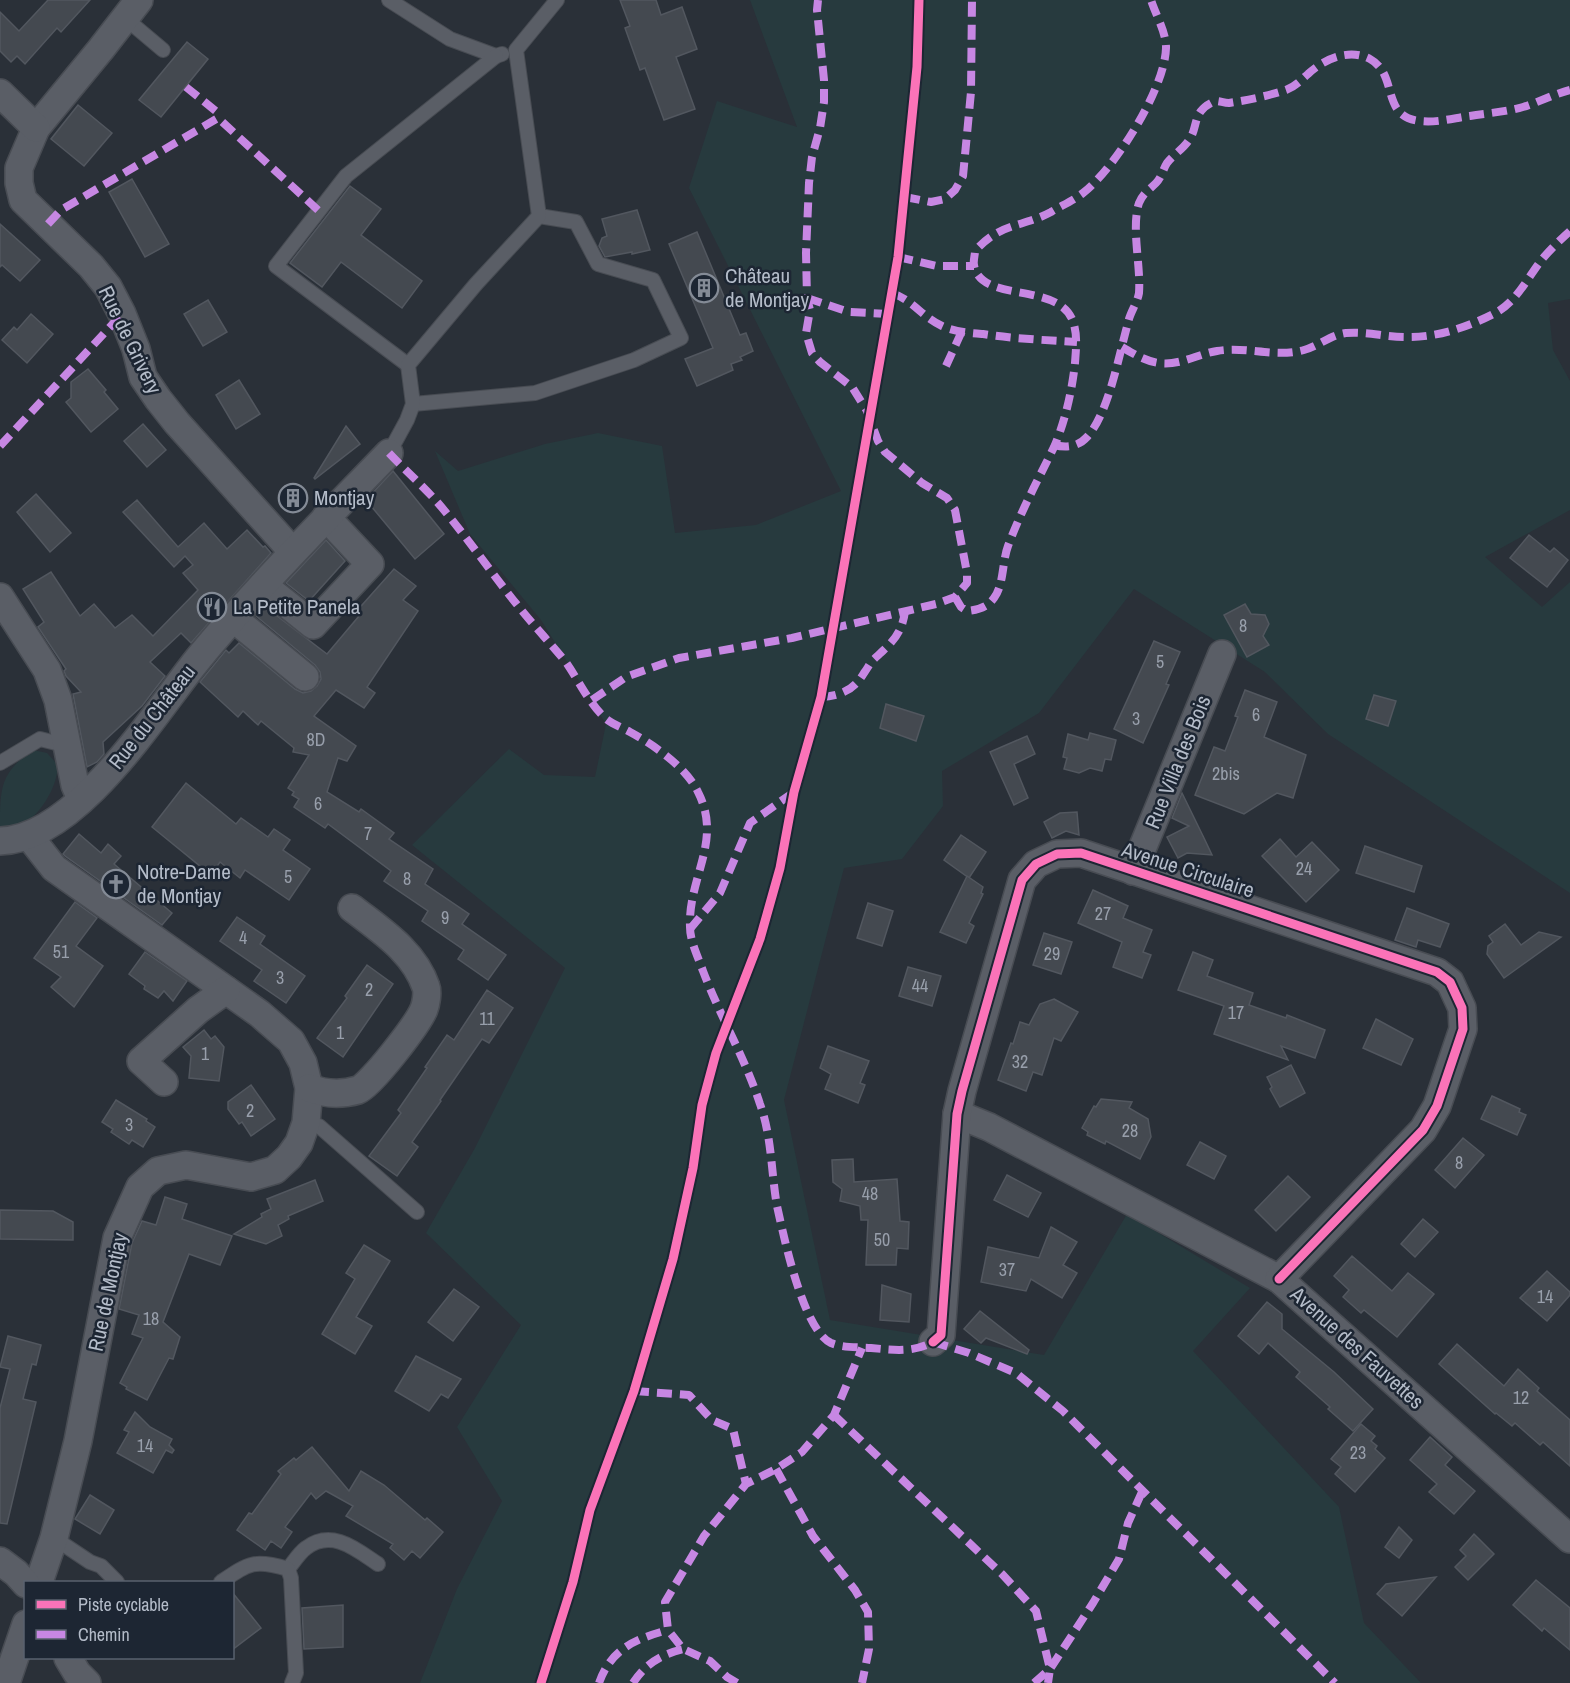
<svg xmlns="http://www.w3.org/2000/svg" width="1570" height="1683" font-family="'Archivo Narrow',sans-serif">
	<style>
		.green { fill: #273a3e }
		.building { fill: #444950; stroke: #52575f; stroke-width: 1.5 }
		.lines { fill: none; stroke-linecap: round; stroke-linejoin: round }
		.lane-casing { stroke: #484c53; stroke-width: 16 }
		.street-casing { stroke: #484c53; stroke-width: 30 }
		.lane { stroke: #5a5e66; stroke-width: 14 }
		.street { stroke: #5a5e66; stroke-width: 27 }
		.quiet { stroke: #c787e3; stroke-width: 8; stroke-dasharray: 15 8; stroke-linecap: butt }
		.cycleway-casing { stroke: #1d2633; stroke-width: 13 }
		.cycleway { stroke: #fb73b8; stroke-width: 9 }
		.labels { text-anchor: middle; stroke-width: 5; stroke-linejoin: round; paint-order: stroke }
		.number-label { font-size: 18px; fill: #989fab }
		.poi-label { font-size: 21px; fill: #b4bcc9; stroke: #1d2633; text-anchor: start }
		.street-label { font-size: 21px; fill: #b4bcc9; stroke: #1d2633 }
	</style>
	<rect width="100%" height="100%" fill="#2a3038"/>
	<g class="green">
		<path d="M750,0H1570V299L1548,303L1553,350L1570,381V510L1485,557L1542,607L1570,582V893L1328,734L1265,672L1134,589L1039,713L942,771L943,806L902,859L844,868L784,1100L830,1320L1044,1355L1127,1214L1250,1288L1193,1351L1339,1507L1364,1623L1421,1683H420L457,1589L502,1501L457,1427L521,1325L426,1233L475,1148L565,968L412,845L509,749L544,775L595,777L606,724L541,620L470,534L435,451L458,471L545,444L598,433L662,446L675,533L756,525L841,491L689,188L717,101L797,127Z"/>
		<path d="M33,750L47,753L57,764C60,783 40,816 23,824C16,827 7,828 0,830C0,787 0,773 33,750Z"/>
	</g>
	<g class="building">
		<path d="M48,0H90L61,32L57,28L25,64L17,56L11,62L0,51V12L19,31Z"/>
		<path d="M620,0H656L661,15L682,7L697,49L676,57L695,109L664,120L645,68L640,70L625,28L630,26Z"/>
		<path d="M187,42L208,59L161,117L139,100Z"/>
		<path d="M78,105L112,133L84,166L51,139Z"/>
		<path d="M132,179L169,244L145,257L109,192Z"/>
		<path d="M350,186L381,209L361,235L422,281L402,308L341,262L322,287L290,263Z"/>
		<path d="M637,210L650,250L632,254V252L605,257L599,246L602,238L607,236L602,219Z"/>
		<path d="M0,224L40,260L20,281L2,265L0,267Z"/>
		<path d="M697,232L740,335L746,333L753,351L740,357L742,360L731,364L733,370L697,386L685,359L713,348L669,244Z"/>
		<path d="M208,300L227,332L203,346L184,314Z"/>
		<path d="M31,314L53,334L27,363L2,340L14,327L17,330Z"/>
		<path d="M88,369L106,390L104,392L118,409L91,432L66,402L71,398V382Z"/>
		<path d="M239,380L260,414L236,429L216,395Z"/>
		<path d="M143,424L166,450L147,467L124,441Z"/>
		<path d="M346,426L360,444L315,479L314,478Z"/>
		<path d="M393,471L444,534L415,559L366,500Z"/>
		<path d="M36,494L71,533L50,552L17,512Z"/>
		<path d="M137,500L178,547L204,523L227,549L247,530L263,547L265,546L271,553L191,643L181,633L150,662L165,676L142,706L103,742L104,754L97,762L87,767L73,694L81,692L66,676L64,671L66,669L38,627L44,622L23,589L51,572L80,616L94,604L115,628L132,615L153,636L198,590L183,573L193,565L185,556L174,567L123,512Z"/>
		<path d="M1529,535L1550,552L1554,548L1568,560L1547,587L1510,558Z"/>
		<path d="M326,540L345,561L309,601L286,583Z"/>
		<path d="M394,569L416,586L403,600L418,611L367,687L375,693L364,708L336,690L314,716L356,746L347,761L338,758L327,792L359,812L361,809L394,833L389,839L433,869L425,884L469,914L462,924L506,955L488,980L458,959L464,950L422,921L428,911L384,881L391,871L328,824L325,828L294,807L299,799L292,795L294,792L288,788L309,755L293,752L294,748L261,721L258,725L243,711L238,717L200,682L226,650L229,653L239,643L295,689L303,693L311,691L317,686L321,679L320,672L315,665L256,616L264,606L327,654L359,616L355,613Z"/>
		<path d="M1245,604L1251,614L1265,615L1269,624L1263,636L1269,645L1247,657L1224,615Z"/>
		<path d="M1154,641L1180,652L1166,684L1169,685L1143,743L1114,729Z"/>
		<path d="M1245,690L1277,702L1264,737L1306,755L1293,798L1277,793L1244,814L1195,795L1214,747L1225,751L1238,717L1235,716Z"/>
		<path d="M1374,695L1396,701L1388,726L1366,719Z"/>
		<path d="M886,704L924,716L916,741L880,728Z"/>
		<path d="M1090,733L1116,740L1111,760L1105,759L1102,771L1090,768L1079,773L1064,769L1067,758L1063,757L1068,734L1088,740Z"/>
		<path d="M1027,736L1035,754L1014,764L1028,798L1014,805L990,752Z"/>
		<path d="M186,783L236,824L241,818L268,837L274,829L290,840L283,850L310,869L289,900L245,870L240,878L220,862L213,872L200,866L152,827Z"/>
		<path d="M1182,793L1204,838L1212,855L1187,853L1178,858L1167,837L1189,826L1172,818Z"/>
		<path d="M1077,812L1079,835L1066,831L1052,838L1044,822L1060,813Z"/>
		<path d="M79,834L101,853L108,844L121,856L114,864L172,913L162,925L65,856L63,854Z"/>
		<path d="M961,835L986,852L969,878L944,860Z"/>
		<path d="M1280,839L1296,857L1312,842L1339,870L1306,902L1262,856Z"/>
		<path d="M1365,846L1422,866L1414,892L1356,873Z"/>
		<path d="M967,876L983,887L981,893L983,894L969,923L974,926L966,943L940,932Z"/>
		<path d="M1093,890L1128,906L1123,918L1152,930L1143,952L1151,955L1142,978L1113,967L1122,942L1078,923Z"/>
		<path d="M75,902L97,918L76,946L103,966L74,1007L51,987L61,977L34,958Z"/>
		<path d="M868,903L893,911L882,946L857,938Z"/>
		<path d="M1407,908L1449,924L1440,947L1418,940L1416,947L1395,940Z"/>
		<path d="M237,917L265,936L260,944L305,976L286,1003L254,981L262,970L220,941Z"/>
		<path d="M1505,924L1521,945L1539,932L1561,937L1504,978L1487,954L1488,946L1493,942L1489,936Z"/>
		<path d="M1044,933L1072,942L1061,974L1033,965Z"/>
		<path d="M145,952L187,981L173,1001L164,991L158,998L144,989L145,986L129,974Z"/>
		<path d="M1193,952L1213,960L1207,976L1253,993L1249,1005L1286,1018L1287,1015L1325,1030L1315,1058L1281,1046L1288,1060L1214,1034L1224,1006L1178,990Z"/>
		<path d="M367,965L393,984L343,1057L317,1038L347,998L345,996Z"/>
		<path d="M908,967L941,976L932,1006L899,996Z"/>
		<path d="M487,990L513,1008L489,1043L482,1039L440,1100L441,1101L412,1142L418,1147L397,1176L369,1156L401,1113L398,1110L427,1068L425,1067L447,1035L454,1040Z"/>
		<path d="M1054,999L1078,1012L1061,1041L1054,1038L1042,1075L1033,1072L1026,1091L998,1080L1011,1043L1013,1044L1020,1022L1029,1025L1040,1004Z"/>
		<path d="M1376,1019L1413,1039L1401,1065L1363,1048Z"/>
		<path d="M204,1030L211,1039L215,1036L224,1047L219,1081L189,1078L191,1056L183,1047Z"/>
		<path d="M828,1046L869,1061L860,1083L865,1085L858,1103L825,1089L831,1074L820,1068Z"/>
		<path d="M1291,1065L1305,1093L1280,1107L1270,1089L1272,1087L1267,1077Z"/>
		<path d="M251,1085L275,1119L251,1136L242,1122L239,1124L228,1109V1102Z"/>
		<path d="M1492,1096L1520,1109L1519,1112L1526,1115L1517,1135L1481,1119Z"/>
		<path d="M1101,1099L1132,1102L1129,1108L1148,1119L1151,1137L1140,1159L1106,1141L1105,1144L1087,1135L1088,1132L1082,1128L1094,1106L1096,1107Z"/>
		<path d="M116,1100L147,1119L146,1121L155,1127L143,1147L132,1140L129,1144L111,1132L113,1129L102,1122Z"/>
		<path d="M1463,1138L1484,1155L1455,1188L1435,1170Z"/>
		<path d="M1200,1142L1226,1156L1214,1179L1187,1165Z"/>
		<path d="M853,1159L854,1182L897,1179L900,1221L909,1222L908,1249L897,1248L896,1265H866L868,1220H861L860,1206L840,1201L842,1189L833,1182L832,1160Z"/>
		<path d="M1007,1175L1041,1193L1028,1217L994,1200Z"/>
		<path d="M1288,1176L1310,1197L1276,1231L1255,1210Z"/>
		<path d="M315,1180L323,1201L288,1216L289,1219L278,1225L282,1236L266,1244L234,1234L262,1217L261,1214L271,1209L267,1199Z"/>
		<path d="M165,1197L187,1204L182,1219L232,1236L220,1265L189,1254L163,1322L180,1337L173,1359L169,1358L147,1400L126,1389L127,1387L120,1383L143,1338L132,1334L139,1315L119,1309L132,1243L142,1221L156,1225Z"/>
		<path d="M0,1210L53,1211L73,1222V1240L0,1239Z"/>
		<path d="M1423,1219L1438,1232L1415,1257L1401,1244Z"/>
		<path d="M1051,1227L1077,1242L1063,1265L1077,1273L1062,1298L1031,1279L1026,1291L981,1282L988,1247L1039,1258Z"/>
		<path d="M364,1245L390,1261L356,1317L372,1326L355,1354L322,1334L355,1279L346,1273Z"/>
		<path d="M1352,1256L1392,1291L1408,1273L1434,1294L1397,1337L1364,1310L1361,1313L1343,1297L1349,1290L1334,1276Z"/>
		<path d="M1547,1271L1570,1292V1295L1547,1321L1520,1298Z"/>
		<path d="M882,1285L911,1294L909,1322L880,1320Z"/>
		<path d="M454,1289L479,1307L453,1341L428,1322Z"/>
		<path d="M1267,1302L1282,1314V1329L1334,1372L1373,1409L1353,1431L1328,1409L1330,1407L1296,1377L1300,1372L1268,1343L1259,1354L1238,1336Z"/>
		<path d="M980,1311L1029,1350L1027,1354L986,1338L981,1343L964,1329Z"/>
		<path d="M8,1336L41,1345L36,1365L32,1364L23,1399L36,1402L7,1524L0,1523V1408L10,1369L0,1367Z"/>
		<path d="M1457,1344L1504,1386L1518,1369L1539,1388L1537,1391L1570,1420V1466L1543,1442L1540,1445L1515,1423L1512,1426L1496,1413L1495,1414L1439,1364Z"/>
		<path d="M416,1356L461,1379L448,1398L441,1394L429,1411L395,1391Z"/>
		<path d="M135,1412L150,1427L172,1439L169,1445L174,1450L172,1453L166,1450L153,1473L117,1453L129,1432L124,1430Z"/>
		<path d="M1361,1424L1375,1436L1371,1441L1377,1446L1375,1449L1385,1458L1355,1492L1335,1474L1341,1467L1331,1459Z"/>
		<path d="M1430,1437L1452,1457L1445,1465L1475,1491L1454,1514L1429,1492L1437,1484L1410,1460Z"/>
		<path d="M312,1447L349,1491L361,1471L384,1485L425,1520L427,1518L443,1532L420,1558L412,1551L404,1560L390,1548L393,1544L346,1516L353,1506L326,1491L316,1499L311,1493L285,1527L292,1532L281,1548L271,1541L265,1550L237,1530L249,1513L252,1514L281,1474L278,1471L294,1458L296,1460Z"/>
		<path d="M90,1495L114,1510L100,1534L75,1519Z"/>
		<path d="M1399,1527L1412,1540L1399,1558L1385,1547Z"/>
		<path d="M1474,1534L1494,1554L1468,1580L1455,1567L1466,1556L1460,1550Z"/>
		<path d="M1436,1577L1402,1616L1377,1594L1386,1584Z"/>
		<path d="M1536,1580L1570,1608V1650L1544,1628L1542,1631L1513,1605Z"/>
		<path d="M232,1592L261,1628L232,1650Z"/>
		<path d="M343,1605V1647L304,1649L302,1608Z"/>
	</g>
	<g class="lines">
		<g class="lane-casing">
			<g id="lane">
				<path d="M389,0L450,39L496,56L502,54"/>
				<path d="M125,18L163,50"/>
				<path d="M408,365L276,266L346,176L496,56"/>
				<path d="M413,404L535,393L634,360L681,338L653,280L598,264L576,222L539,216"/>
				<path d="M389,453L407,420L413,404L408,365L476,284L539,216L516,50L557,0"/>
				<path d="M0,763L40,739L68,746"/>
				<path d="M306,1123L319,1126L417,1212"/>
				<path d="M54,1538L90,1562L101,1566L117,1582"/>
				<path d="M288,1569C293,1563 299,1553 306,1548C332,1528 357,1550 378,1564"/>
				<path d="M221,1582C249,1563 254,1559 288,1569L291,1578L296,1673L292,1683"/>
			</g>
		</g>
		<g class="street-casing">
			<g id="street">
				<path d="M139,0L101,49L36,128L19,168V183L23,200L91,266L108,287L122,314L136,349L143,377L158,399L177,423L293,552"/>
				<path d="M0,93L36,128"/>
				<path d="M263,585L313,625L370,564L326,517"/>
				<path d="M0,597L47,670L58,700L75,785L81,799"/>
				<path d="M233,618L305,677"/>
				<path d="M29,836L54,868L260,1014L291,1041L303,1063L309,1088L306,1123L299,1143L289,1157L275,1170L251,1177L186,1165L158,1171L140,1187L117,1238L78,1441L54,1538L39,1582"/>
				<path d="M0,841C74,839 149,722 191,668C204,651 218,635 232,619C282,562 336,508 389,453"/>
				<path d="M1133,871L1222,654"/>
				<path d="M164,1082L141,1061L198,1010L226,990"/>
				<path d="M309,1088C325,1094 341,1095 358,1090C371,1085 418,1024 424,1009C426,1004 428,992 426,987C414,951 380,930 352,908"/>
				<path d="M957,1114L989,1127L1279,1279L1570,1539"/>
				<path d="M933,1342L941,1335L957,1114L962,1091L1022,880L1036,864L1057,854L1081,853L1437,972L1450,982L1462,1008L1463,1029L1437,1106L1423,1130L1279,1279"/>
				<path d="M0,1561L16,1573L26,1584"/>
				<path d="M68,1658L77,1673L87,1683"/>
				<path d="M6,1683L26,1624"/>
			</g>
		</g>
		<use href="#lane" class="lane"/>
		<use href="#street" class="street"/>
		<g class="quiet">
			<path d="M186,87L217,112L218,118"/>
			<path d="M905,197L931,202L945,199L955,190L963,176L971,92L972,0"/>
			<path d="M48,224L61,210L218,118L319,211"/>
			<path d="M898,257L937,266H974"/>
			<path d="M892,293C914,301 922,317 942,326C955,332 970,333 983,334C1015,339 1046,340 1077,342"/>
			<path d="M807,298L849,312L888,314"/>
			<path d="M1122,347C1134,354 1145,361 1159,363C1179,366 1198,354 1217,351C1246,346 1275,358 1304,350C1318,346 1331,335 1346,333C1367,331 1388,338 1410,337C1439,337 1471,326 1497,312C1518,300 1529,275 1544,257C1552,248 1561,239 1570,231"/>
			<path d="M946,366L962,331"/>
			<path d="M1054,445C1066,448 1078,447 1087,437C1109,413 1119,354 1128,323C1130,312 1137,304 1139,293C1141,266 1131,227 1139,203C1143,193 1149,190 1156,183C1162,177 1163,169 1167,163C1173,155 1183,149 1189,140C1196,131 1194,120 1201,111C1204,107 1211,102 1216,101C1220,101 1224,103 1229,103C1248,100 1268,96 1286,90C1296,86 1301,80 1308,74C1324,59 1349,48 1370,59C1399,75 1380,117 1420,121C1437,123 1454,118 1470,116C1487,113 1506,112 1523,107C1539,102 1554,94 1570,90"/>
			<path d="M0,446L122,314"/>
			<path d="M389,453C405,470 423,486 438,503C468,538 494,577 523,612C537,629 551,644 565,661C578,679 588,702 605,718C612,724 621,727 630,732C654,745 686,767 698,792C723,841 688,877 690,927C690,941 698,957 703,971C720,1016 745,1058 760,1104C772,1137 771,1172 777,1206C784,1237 803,1330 831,1343C843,1348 859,1347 871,1348C894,1350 912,1353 933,1342L969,1353L1016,1373L1063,1411L1335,1683"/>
			<path d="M955,597L961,607L967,611C978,610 988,607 994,598C1004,585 1002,562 1008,546C1021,511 1038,480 1054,447C1065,422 1072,391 1075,363C1076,348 1078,333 1072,319C1056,282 980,303 974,265C973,261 975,255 975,251C1001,222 1021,228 1051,212C1061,206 1074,200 1083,193C1115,168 1165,89 1166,48C1166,31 1156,16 1151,0"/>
			<path d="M821,697C840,696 854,690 864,673C867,669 869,665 872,661C889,645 902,636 905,611"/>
			<path d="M592,700L626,677L679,658L792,638L936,604L955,597L967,583V573L955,510L947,498L922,483L885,452L878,441L867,411L852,387L820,362L812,353L806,333L810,310L807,298L806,253L809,183L812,157L820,128L824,102V80L817,10L818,0"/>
			<path d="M690,929L720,893L750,823L794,792"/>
			<path d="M634,1391L689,1395L712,1420L733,1429L746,1484"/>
			<path d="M834,1415L1002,1574L1036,1611L1050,1669L1048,1683"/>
			<path d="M776,1469L813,1536L855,1590L868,1612L869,1649L862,1683"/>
			<path d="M599,1683C611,1649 635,1639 668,1630"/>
			<path d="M633,1683C645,1664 662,1654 684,1649"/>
			<path d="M737,1683L727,1677L710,1661L683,1649L668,1630L665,1602L704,1536L746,1484L776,1469L802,1452L834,1415L862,1348"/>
			<path d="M1034,1683L1050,1669L1093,1603L1119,1559L1128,1523L1142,1492"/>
		</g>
		<g class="cycleway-casing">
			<g id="cycleway">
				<path d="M933,1342L941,1335L957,1114L962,1091L1022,880L1036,864L1057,854L1081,853L1437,972L1450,982L1462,1008L1463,1029L1437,1106L1423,1130L1279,1279"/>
				<path d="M541,1683L573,1582L590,1510L634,1391L673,1259L693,1168L702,1105L716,1053L760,939L780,868L794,792L821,697L898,257L917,67L919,0"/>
			</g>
		</g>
		<use href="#cycleway" class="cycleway"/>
	</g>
	<defs>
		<g id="building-ring" transform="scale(1.5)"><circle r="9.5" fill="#1d2633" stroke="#848b96" stroke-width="1.5"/><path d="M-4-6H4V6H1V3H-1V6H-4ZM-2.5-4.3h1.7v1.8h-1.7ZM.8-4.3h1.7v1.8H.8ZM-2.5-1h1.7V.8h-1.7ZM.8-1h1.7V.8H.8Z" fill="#848b96"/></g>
		<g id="restaurant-ring" transform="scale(1.5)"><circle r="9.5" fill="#1d2633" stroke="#848b96" stroke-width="1.5"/><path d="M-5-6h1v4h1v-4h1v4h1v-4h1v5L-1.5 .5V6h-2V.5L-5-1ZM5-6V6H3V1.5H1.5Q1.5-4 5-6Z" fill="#848b96"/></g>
		<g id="church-ring" transform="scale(1.5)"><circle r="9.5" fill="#1d2633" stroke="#848b96" stroke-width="1.5"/><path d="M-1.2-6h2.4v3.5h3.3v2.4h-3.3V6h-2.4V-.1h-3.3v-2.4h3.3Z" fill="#848b96"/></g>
	</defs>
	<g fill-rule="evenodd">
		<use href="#building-ring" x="704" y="288"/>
		<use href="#building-ring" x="293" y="498"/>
		<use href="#restaurant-ring" x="212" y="607"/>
		<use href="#church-ring" x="116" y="884"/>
	</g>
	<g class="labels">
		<g class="number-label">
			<text x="1243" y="632">8</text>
			<text x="1160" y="668">5</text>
			<text x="1256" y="721">6</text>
			<text x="1136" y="725">3</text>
			<text x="316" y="746">8D</text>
			<text x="1226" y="780">2bis</text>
			<text x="318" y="810">6</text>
			<text x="368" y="840">7</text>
			<text x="1304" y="875">24</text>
			<text x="288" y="883">5</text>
			<text x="407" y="885">8</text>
			<text x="1103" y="920">27</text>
			<text x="445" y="924">9</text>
			<text x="243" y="944">4</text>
			<text x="61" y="958">51</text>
			<text x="1052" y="960">29</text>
			<text x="280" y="984">3</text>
			<text x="920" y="992">44</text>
			<text x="369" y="996">2</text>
			<text x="1236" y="1019">17</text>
			<text x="487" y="1025">11</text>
			<text x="340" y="1039">1</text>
			<text x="205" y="1060">1</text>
			<text x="1020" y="1068">32</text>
			<text x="250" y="1117">2</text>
			<text x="129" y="1131">3</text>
			<text x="1130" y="1137">28</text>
			<text x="1459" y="1169">8</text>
			<text x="870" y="1200">48</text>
			<text x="882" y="1246">50</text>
			<text x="1007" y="1276">37</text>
			<text x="1545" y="1303">14</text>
			<text x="151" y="1325">18</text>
			<text x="1521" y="1404">12</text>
			<text x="145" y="1452">14</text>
			<text x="1358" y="1459">23</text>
		</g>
		<g class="poi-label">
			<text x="725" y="283">Château<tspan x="725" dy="24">de Montjay</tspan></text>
			<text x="314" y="505">Montjay</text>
			<text x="233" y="614">La Petite Panela</text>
			<text x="137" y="879">Notre-Dame<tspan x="137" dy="24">de Montjay</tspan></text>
		</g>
		<g class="street-label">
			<text transform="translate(130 340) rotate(64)" y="7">Rue de Grivery</text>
			<text transform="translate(152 717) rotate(-52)" y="7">Rue du Château</text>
			<text transform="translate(1178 762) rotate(-68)" y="7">Rue Villa des Bois</text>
			<text transform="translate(1188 870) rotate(18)" y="7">Avenue Circulaire</text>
			<text transform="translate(108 1292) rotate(-78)" y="7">Rue de Montjay</text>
			<text transform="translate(1357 1348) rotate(42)" y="7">Avenue des Fauvettes</text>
		</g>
	</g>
	<rect x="24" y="1581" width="210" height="78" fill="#1d2633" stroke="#59626f" stroke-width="1.5"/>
	<rect x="36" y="1600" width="30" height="9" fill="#fb73b8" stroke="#59626f" stroke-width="1.5"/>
	<text x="78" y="1611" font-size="18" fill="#b4bcc9">Piste cyclable</text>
	<rect x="36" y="1630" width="30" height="9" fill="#c787e3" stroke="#59626f" stroke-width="1.5"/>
	<text x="78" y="1641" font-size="18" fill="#b4bcc9">Chemin</text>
</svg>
